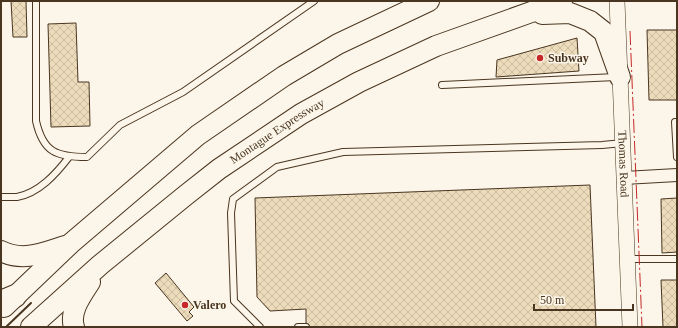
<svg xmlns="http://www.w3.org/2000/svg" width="678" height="328" font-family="Georgia,serif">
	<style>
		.building { fill: url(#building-cross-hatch); stroke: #4a3520 }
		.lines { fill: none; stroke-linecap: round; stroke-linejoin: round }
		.service-casing { stroke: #4a3520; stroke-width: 8 }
		.minor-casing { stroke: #4a3520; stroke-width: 14 }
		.tertiary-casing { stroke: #4a3520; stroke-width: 16 }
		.trunk-casing { stroke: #4a3520; stroke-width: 22 }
		.motorway-casing { stroke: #4a3520; stroke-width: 24 }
		.service { stroke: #fbf6e9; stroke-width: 6 }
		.minor { stroke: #fbf6e9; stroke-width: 12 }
		.tertiary { stroke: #fbf6e9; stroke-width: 15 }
		.trunk { stroke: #fbf6e9; stroke-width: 20 }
		.motorway { stroke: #fbf6e9; stroke-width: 22 }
		.wall { stroke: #4a3520; stroke-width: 2 }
		.power { stroke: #c62828; stroke-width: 1; stroke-dasharray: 14 3 2 3; stroke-linecap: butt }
		.poi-dot { fill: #c62828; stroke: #fbf6e9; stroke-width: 1.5 }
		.labels { text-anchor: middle; stroke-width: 3; stroke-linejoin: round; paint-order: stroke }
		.poi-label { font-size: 12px; font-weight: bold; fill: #4a3520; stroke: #fbf6e9; text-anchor: start }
		.street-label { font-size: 12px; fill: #4a3520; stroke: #fbf6e9 }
	</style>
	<defs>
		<pattern id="building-cross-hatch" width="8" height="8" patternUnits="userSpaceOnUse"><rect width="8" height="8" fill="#ecdcbc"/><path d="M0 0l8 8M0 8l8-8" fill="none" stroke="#ccbda1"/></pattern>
	</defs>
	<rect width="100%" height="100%" fill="#fbf6e9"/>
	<g class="building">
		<path d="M11,1H26L27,37H13Z"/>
		<path d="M76,23L78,82H89L90,126L51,127L48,24Z"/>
		<path d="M647,30H677V100H649Z"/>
		<path d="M577,38L579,71L496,77L497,60Z"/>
		<path d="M590,185L596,327H306V309L270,311L257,297L255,198Z"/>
		<path d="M677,198V252L662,253L661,199Z"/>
		<path d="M166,273L194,307L189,312L193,316L187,321L155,283Z"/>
		<path d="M661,280H677V327H663Z"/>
	</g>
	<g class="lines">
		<g class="service-casing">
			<g id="service">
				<path d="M36,1V121C43,152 56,157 87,157L120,125L183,92L314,1"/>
				<path d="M442,85L616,77"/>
				<path d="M677,122H675L677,157"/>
				<path d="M1,197C6,197 12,197 17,197C39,193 56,174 69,157"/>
				<path d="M627,259H677"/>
				<path d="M260,327L234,301L231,213L233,199L277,167L343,152L602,145L623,143"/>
				<path d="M298,327H306"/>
			</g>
		</g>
		<g class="minor-casing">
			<path id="minor" d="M624,178L677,175"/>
		</g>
		<g class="tertiary-casing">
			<g id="tertiary">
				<path id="s1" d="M617,1L630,327"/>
			</g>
		</g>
		<g class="trunk-casing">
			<g id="trunk">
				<path d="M542,14L570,13L590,21L604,32L620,77"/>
				<path d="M1,251C23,262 43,253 65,246"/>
				<path d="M4,307L70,244L198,135L284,76L338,44L429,1"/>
				<path id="s2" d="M31,327L100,265L186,195L219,169L301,114L359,82L436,46L562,1"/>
				<path d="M74,327C69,311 82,295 90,282"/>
			</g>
		</g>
		<g class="motorway-casing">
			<path id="motorway" d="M1,302L15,296"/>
		</g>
		<use href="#service" class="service"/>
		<use href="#minor" class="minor"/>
		<use href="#tertiary" class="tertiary"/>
		<use href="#trunk" class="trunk"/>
		<use href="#motorway" class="motorway"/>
		<path class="wall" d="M6,327L31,303"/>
		<path class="power" d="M630,31L642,327"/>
	</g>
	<g class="poi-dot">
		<circle cx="540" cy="58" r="4"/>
		<circle cx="185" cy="305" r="4"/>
	</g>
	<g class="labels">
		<g class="poi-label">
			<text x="548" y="62">Subway</text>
			<text x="193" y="309">Valero</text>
		</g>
		<g class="street-label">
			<text dy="4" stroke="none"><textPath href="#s2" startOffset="315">Montague Expressway</textPath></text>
			<text dy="4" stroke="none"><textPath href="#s1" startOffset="163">Thomas Road</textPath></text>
		</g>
	</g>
	<rect width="678" height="328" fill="none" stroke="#4a3520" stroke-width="4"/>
	<path d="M534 304v6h99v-6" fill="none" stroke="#4a3520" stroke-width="2"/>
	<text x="540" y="304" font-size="12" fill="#4a3520" stroke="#fbf6e9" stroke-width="3" paint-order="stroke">50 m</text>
</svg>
